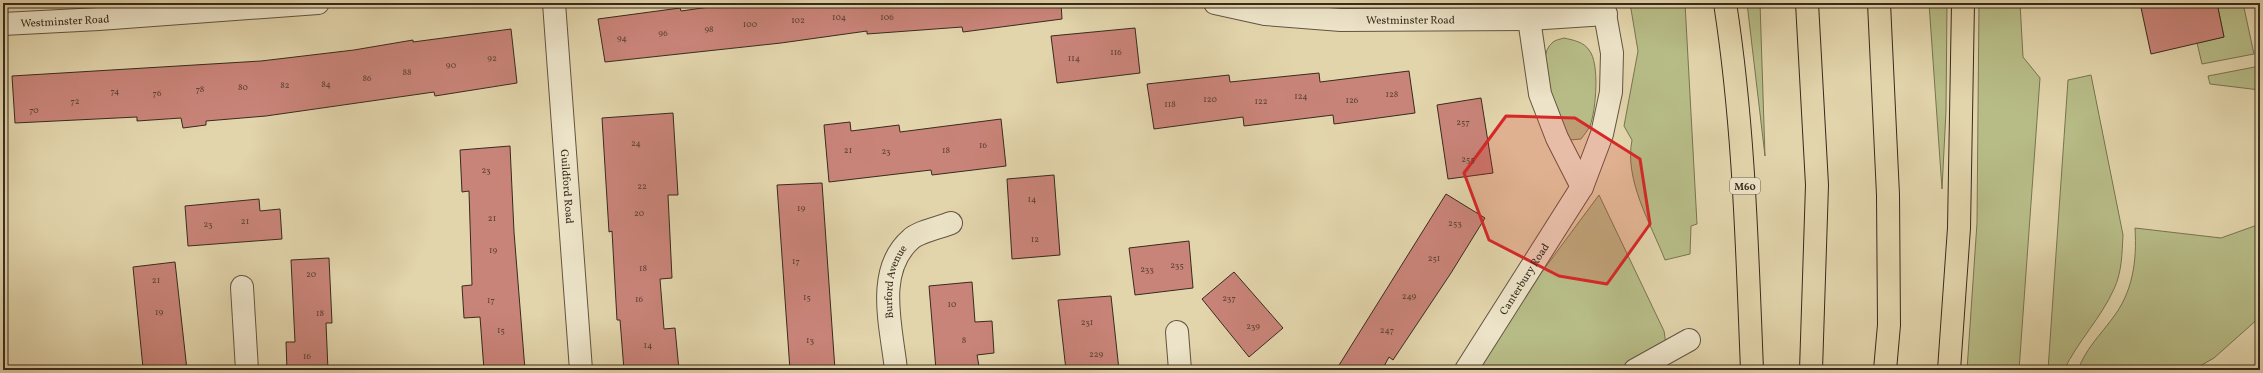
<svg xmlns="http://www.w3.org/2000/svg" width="2263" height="373" font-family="Vollkorn,serif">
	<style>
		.green { fill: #b7bc87; stroke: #787452 }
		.building { fill: #c98479; stroke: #382b1d }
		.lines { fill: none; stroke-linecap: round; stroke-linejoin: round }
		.minor-casing { stroke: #625540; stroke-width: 24 }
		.highway-casing { stroke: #382b1d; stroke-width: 24 }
		.minor { stroke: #ece3c8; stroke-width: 22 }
		.highway { stroke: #e2d4ab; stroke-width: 22 }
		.marked { fill: #d62828; fill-opacity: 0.2; stroke: #d62828; stroke-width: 3; stroke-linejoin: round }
		.labels { text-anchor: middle; stroke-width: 3; stroke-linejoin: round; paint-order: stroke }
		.number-label { font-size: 9px; fill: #5c4134 }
		.shield { fill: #ece3c8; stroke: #6e6250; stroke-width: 1 }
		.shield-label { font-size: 10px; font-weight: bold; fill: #382b1d }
		.street-label { font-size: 11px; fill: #382b1d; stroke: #ece3c8 }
	</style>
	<rect width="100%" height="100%" fill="#e2d4ab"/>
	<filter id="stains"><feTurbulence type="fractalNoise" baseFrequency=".005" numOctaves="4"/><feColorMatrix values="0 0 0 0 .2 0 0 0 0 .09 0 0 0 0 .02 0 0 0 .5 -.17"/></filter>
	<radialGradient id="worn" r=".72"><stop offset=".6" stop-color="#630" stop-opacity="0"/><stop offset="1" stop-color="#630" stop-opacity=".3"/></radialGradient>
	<g class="green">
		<path d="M1630,3H1685L1697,224L1691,226L1690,254L1665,260C1651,224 1624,180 1632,140L1624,126L1638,51Z"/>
		<path d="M1747,3H1760L1765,156Z"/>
		<path d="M1929,3H1947L1946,111L1942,189Z"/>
		<path d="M1979,3H2020L2023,57L2040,78L2019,370H1967L1977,223Z"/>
		<path d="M2217,3H2243L2254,54L2202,64L2197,43L2224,37Z"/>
		<path d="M1564,38C1573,40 1584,42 1589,50C1600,63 1596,110 1590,126C1588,130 1584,135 1581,139L1570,140C1557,121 1531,59 1553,42C1555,40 1561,39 1564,38Z"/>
		<path d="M2260,66V90L2210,84L2208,76Z"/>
		<path d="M2091,75L2123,235C2122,253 2122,272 2114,289C2101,318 2078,341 2064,370H2048L2068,80Z"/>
		<path d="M1599,195L1664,331L1666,344L1635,370H1469Z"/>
		<path d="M2260,224V317L2214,358L2193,370H2078C2085,350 2100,335 2112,319C2133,292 2137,261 2135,228L2221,238Z"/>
	</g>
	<g class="building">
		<path d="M738,3H1061L1062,19L963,32L962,27L867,34V31L781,43L605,62L598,19L680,8L681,11Z"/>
		<path d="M2140,3H2217L2224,37L2151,54Z"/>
		<path d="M1135,28L1140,73L1057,83L1051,36Z"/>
		<path d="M511,29L517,83L435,96L434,92L266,116L206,121V125L183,128L181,118L137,121V117L15,123L12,76L261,61L354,50L413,40V42Z"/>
		<path d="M1409,71L1415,113L1334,124L1333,115L1244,126L1243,117L1154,129L1147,84L1229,75L1230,82L1319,73L1320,82Z"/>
		<path d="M1481,98L1493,173L1448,179L1437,105Z"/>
		<path d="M673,113L678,195H668L672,278L660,279L664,329L675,328L679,370H624L620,320H617L612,231L609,232L602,118Z"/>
		<path d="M1001,119L1006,166L932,175L931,170L829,182L824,125L850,122L851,131L899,125L900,132Z"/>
		<path d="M510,146L514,232L525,370H484L480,317L464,318L462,286L472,285L469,191L462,192L460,150Z"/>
		<path d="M1054,175L1060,255L1012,259L1007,179Z"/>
		<path d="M822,183L835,370H790L777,185Z"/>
		<path d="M1446,194L1485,218L1451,273L1393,360L1389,357L1382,370H1336Z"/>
		<path d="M259,199L260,211L280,209L282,239L188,246L185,206Z"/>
		<path d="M1189,241L1193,288L1135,295L1129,248Z"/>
		<path d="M329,258L332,323H326L328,370H287L286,342H295L291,260Z"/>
		<path d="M175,262L187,370H150V367L143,368L133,267Z"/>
		<path d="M1234,272L1283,328L1249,357L1202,299Z"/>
		<path d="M972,282L975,322L992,321L994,353L977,355L979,366L936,370L929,286Z"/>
		<path d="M1111,296L1119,370H1066L1058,300Z"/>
	</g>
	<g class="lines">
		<g class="minor-casing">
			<g id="minor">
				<path id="s1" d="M554,3L581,370"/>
				<path id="s2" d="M1215,3L1265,14L1341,20L1529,19L1606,14"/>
				<path d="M1529,19L1540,94L1557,138L1582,187"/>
				<path id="s3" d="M3,24L99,19L318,3"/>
				<path d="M242,287L247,370"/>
				<path d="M1177,332L1180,370"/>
				<path id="s4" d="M896,370C892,329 874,271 911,239C918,232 941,227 951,223"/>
				<path id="s5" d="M1466,370L1582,187L1602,134L1611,92L1612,53L1603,3"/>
				<path d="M1635,370L1689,340"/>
			</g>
		</g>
		<g class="highway-casing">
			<g id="highway">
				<path d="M1725,3C1744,125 1747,247 1752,370"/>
				<path d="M1807,3L1817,185L1811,370"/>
				<path d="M1879,3L1888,195L1889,325L1885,370"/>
				<path d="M1949,370L1959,228L1963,3"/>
			</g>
		</g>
		<use href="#minor" class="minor"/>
		<use href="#highway" class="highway"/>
	</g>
	<path class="marked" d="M1506,116L1575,118L1640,159L1650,224L1607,284L1559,276L1489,240L1464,173Z"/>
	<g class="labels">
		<g class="number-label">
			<text x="839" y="20">104</text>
			<text x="887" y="20">106</text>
			<text x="798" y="23">102</text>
			<text x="750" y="27">100</text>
			<text x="709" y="32">98</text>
			<text x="663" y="36">96</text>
			<text x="622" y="41">94</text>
			<text x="1116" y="55">116</text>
			<text x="492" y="61">92</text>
			<text x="1074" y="61">114</text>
			<text x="451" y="68">90</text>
			<text x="407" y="75">88</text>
			<text x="367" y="81">86</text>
			<text x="326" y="87">84</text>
			<text x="285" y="88">82</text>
			<text x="243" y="90">80</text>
			<text x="200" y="92">78</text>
			<text x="115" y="94">74</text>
			<text x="157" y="96">76</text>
			<text x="1392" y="97">128</text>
			<text x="1301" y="99">124</text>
			<text x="1210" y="102">120</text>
			<text x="1352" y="103">126</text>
			<text x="75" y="104">72</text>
			<text x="1261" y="104">122</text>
			<text x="1170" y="107">118</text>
			<text x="34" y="113">70</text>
			<text x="1463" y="125">257</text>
			<text x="636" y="146">24</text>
			<text x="983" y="148">16</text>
			<text x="848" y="153">21</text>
			<text x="946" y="153">18</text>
			<text x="886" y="154">23</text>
			<text x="1468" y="162">255</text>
			<text x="486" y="173">23</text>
			<text x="642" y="189">22</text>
			<text x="1032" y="202">14</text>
			<text x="801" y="211">19</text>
			<text x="639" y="216">20</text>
			<text x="492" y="221">21</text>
			<text x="245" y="224">21</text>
			<text x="1455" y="226">253</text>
			<text x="208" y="227">23</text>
			<text x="1035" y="242">12</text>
			<text x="493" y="253">19</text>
			<text x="1434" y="261">251</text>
			<text x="796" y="264">17</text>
			<text x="1177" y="268">235</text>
			<text x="643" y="271">18</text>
			<text x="1147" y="272">233</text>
			<text x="311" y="277">20</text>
			<text x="156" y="283">21</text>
			<text x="1409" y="299">249</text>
			<text x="807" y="300">15</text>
			<text x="1229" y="301">237</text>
			<text x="639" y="302">16</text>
			<text x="491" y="303">17</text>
			<text x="952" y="307">10</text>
			<text x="159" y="315">19</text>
			<text x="320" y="316">18</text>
			<text x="1087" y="325">231</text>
			<text x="1253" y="329">239</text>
			<text x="501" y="333">15</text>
			<text x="1387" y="333">247</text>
			<text x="810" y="343">13</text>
			<text x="964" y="343">8</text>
			<text x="648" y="348">14</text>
			<text x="1096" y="357">229</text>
			<text x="307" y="359">16</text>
		</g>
		<rect class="shield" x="1730" y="178" width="30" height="16" rx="3"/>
		<g class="shield-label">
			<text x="1745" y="190">M60</text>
		</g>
		<g class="street-label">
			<text dy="4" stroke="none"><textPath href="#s2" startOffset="197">Westminster Road</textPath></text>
			<text dy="4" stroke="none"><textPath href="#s3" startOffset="62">Westminster Road</textPath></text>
			<text dy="4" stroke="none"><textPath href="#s1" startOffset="184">Guildford Road</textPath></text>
			<text dy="4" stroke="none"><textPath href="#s5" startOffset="108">Canterbury Road</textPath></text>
			<text dy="4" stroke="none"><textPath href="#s4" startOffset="90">Burford Avenue</textPath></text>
		</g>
	</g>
	<rect width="2263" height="373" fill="none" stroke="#e2d4ab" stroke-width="16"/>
	<rect x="4" y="4" width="2255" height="365" fill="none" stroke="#382b1d" stroke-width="2"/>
	<rect x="8" y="8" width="2247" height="357" fill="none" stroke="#382b1d"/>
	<rect width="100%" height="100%" filter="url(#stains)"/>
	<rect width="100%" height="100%" fill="url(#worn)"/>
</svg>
